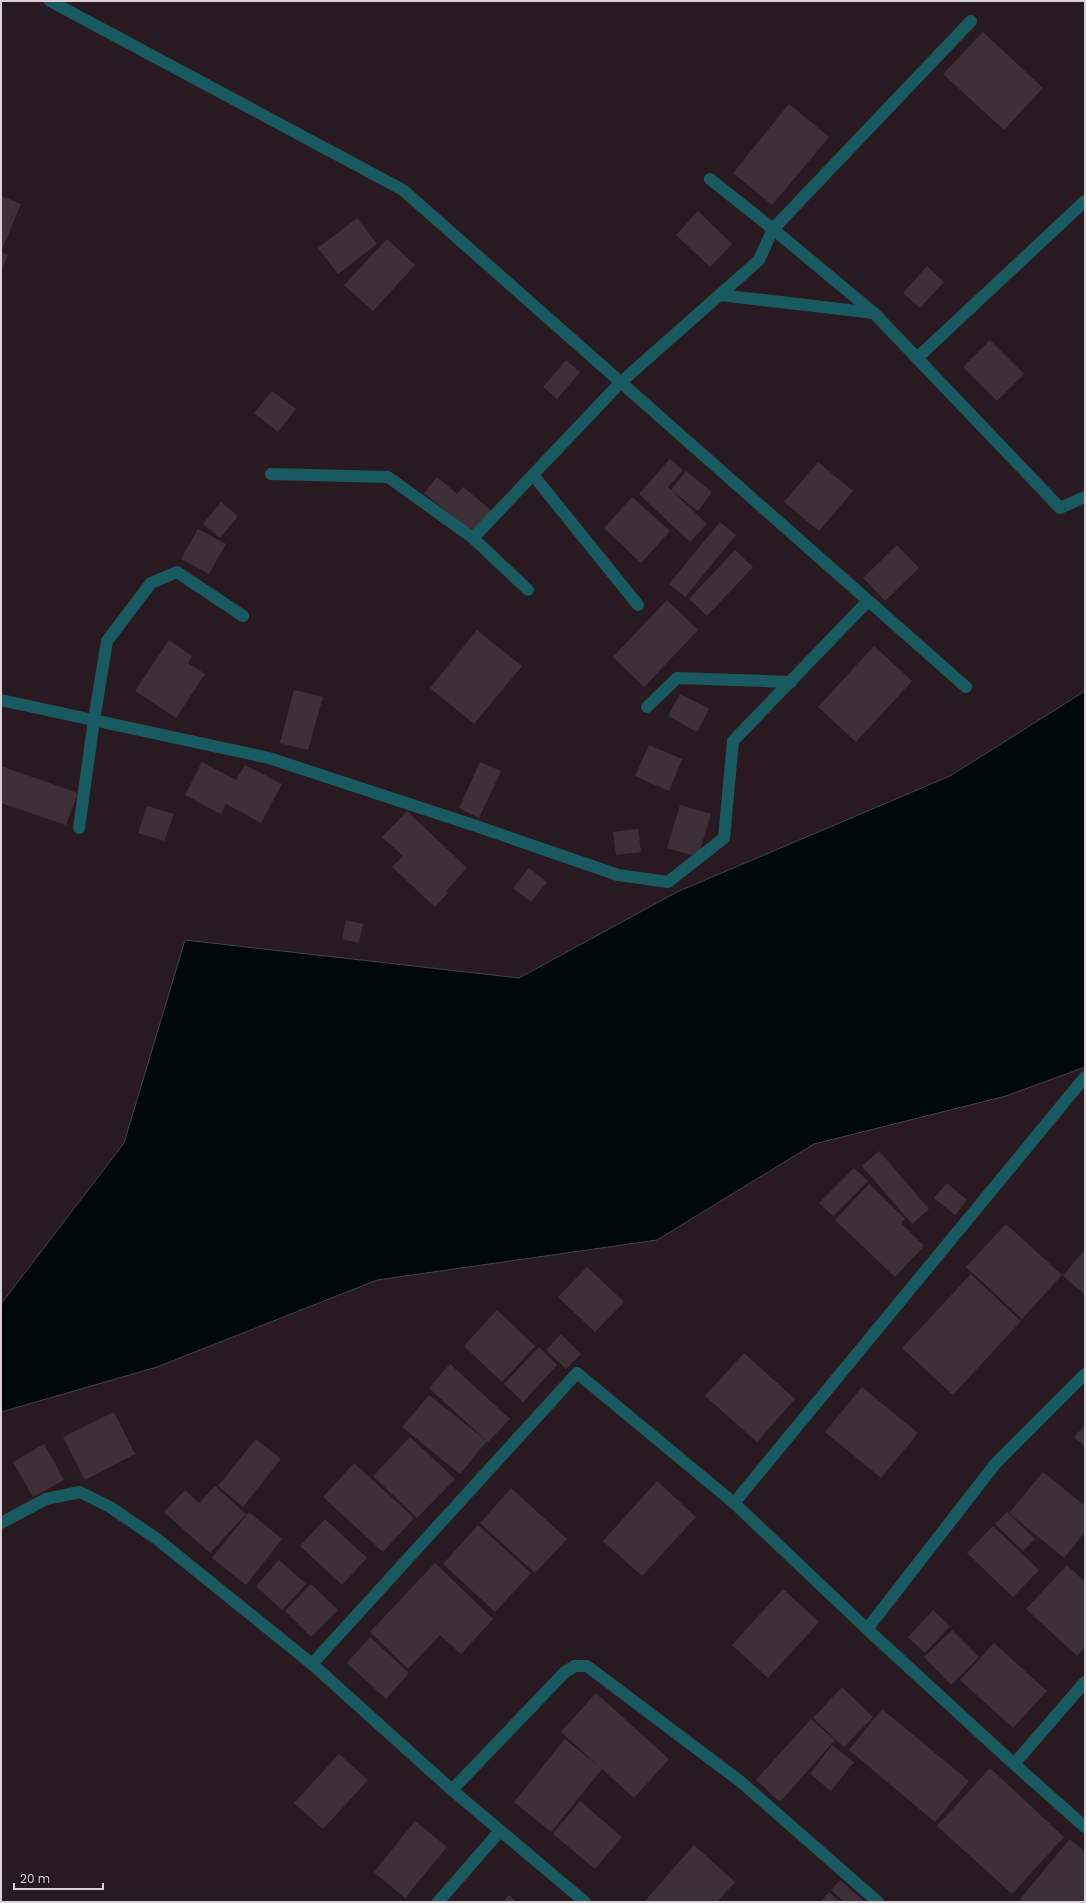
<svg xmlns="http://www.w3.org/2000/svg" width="1086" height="1903" font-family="Poppins,sans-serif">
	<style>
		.water { fill: #00080a; stroke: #424447 }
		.building { fill: #3f2f37 }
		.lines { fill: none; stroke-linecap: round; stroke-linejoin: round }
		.minor { stroke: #195a60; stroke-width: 12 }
	</style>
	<rect width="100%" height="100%" fill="#291a22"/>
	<path class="water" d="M1085,691V1067L1006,1096L814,1144L657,1240L377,1280L157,1367L1,1412V1304L124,1143L185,940L519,978L677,892L950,776Z"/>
	<g class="building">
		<path d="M983,32L1043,88L1004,130L943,74Z"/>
		<path d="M789,104L829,137L772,205L733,173Z"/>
		<path d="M1,196L21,204L1,252Z"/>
		<path d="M698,211L732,244L710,267L676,235Z"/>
		<path d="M357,218L377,244L338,274L318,248Z"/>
		<path d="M387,239L415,265L373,311L344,285Z"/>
		<path d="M1,252L8,255L1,273Z"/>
		<path d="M927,266L944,282L920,308L903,293Z"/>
		<path d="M990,340L1024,374L997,401L963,367Z"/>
		<path d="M566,360L580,372L557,399L543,387Z"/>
		<path d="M272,391L296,409L278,432L254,413Z"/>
		<path d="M670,459L683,470L668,487L707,524L690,542L639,494Z"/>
		<path d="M818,462L853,491L819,531L784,502Z"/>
		<path d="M686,471L712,492L698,511L671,490Z"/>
		<path d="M437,477L457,494L463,487L492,511L474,533L424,493Z"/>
		<path d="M632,497L670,531L641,563L604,528Z"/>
		<path d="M221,502L238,516L220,538L203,524Z"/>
		<path d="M720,522L736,535L685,597L669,584Z"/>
		<path d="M198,529L226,544L209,574L181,559Z"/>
		<path d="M897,545L919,568L885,601L863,578Z"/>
		<path d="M735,550L753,567L707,616L689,599Z"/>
		<path d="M667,600L698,630L644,687L613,657Z"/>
		<path d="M477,630L522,666L474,724L430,688Z"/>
		<path d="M169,640L192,656L188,663L205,674L176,718L135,691Z"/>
		<path d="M874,646L912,681L856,742L818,707Z"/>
		<path d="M294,690L323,697L308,750L280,743Z"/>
		<path d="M680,694L709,709L697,732L668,716Z"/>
		<path d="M649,745L682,759L669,791L635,776Z"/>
		<path d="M202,762L236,780L245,765L282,784L261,823L226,804L221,814L185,795Z"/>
		<path d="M480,762L501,771L479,818L459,808Z"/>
		<path d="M1,766L78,793L66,825L1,803Z"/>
		<path d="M680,805L711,814L698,857L667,848Z"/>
		<path d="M147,806L174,814L164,841L138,833Z"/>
		<path d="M407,811L467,868L446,891L448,893L435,907L392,867L403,856L382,837Z"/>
		<path d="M638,829L641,852L616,855L613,832Z"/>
		<path d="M529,868L547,882L531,902L513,888Z"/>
		<path d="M346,920L363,924L359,943L342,939Z"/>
		<path d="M879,1151L929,1209L912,1224L862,1166Z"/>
		<path d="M854,1168L868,1181L833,1216L819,1203Z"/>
		<path d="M947,1183L967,1200L955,1215L934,1198Z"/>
		<path d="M869,1184L905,1219L901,1223L924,1246L895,1277L835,1220Z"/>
		<path d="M1006,1224L1062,1275L1022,1319L966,1267Z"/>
		<path d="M1085,1249V1295L1063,1276Z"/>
		<path d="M587,1267L624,1302L595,1332L558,1297Z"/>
		<path d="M971,1274L1021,1321L953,1395L902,1348Z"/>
		<path d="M497,1310L535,1346L502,1382L464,1346Z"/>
		<path d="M561,1334L581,1354L566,1369L546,1350Z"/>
		<path d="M539,1347L557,1365L523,1402L504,1384Z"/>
		<path d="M744,1353L795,1399L757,1442L705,1396Z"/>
		<path d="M450,1364L510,1419L488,1442L429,1388Z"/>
		<path d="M862,1387L918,1433L881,1478L825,1432Z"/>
		<path d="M429,1395L487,1441L460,1474L402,1427Z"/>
		<path d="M114,1412L135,1454L85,1480L63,1437Z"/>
		<path d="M1085,1425V1447L1074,1437Z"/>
		<path d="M410,1437L455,1479L417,1518L373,1476Z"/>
		<path d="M256,1439L281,1459L243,1507L218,1486Z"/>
		<path d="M44,1444L64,1480L33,1497L13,1462Z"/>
		<path d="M354,1463L414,1518L383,1552L323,1497Z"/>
		<path d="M1043,1472L1085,1506V1532L1064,1558L1009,1513Z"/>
		<path d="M657,1481L696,1517L642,1576L603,1541Z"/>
		<path d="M215,1486L246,1514L210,1553L164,1512L185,1490L199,1503Z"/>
		<path d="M511,1488L567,1539L535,1573L480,1523Z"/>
		<path d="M249,1512L282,1539L246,1585L212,1558Z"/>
		<path d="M1007,1512L1035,1539L1023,1551L995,1524Z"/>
		<path d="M325,1519L367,1558L342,1585L300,1546Z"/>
		<path d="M478,1525L531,1573L495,1612L443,1564Z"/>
		<path d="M993,1526L1039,1570L1013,1597L967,1553Z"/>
		<path d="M279,1560L306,1584L282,1610L256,1586Z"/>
		<path d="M435,1563L493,1619L461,1654L440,1635L408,1669L370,1632Z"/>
		<path d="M1067,1565L1085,1582V1647L1077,1656L1026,1609Z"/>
		<path d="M311,1584L338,1610L311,1637L285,1611Z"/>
		<path d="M783,1589L819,1622L768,1678L732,1645Z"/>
		<path d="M933,1610L950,1626L925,1653L908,1637Z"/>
		<path d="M952,1630L979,1657L951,1685L924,1657Z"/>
		<path d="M370,1637L409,1673L386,1699L347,1663Z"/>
		<path d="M994,1643L1047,1691L1013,1728L960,1680Z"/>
		<path d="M842,1687L873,1717L844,1747L813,1718Z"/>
		<path d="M596,1693L669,1759L634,1798L561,1732Z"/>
		<path d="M882,1709L969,1781L935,1822L849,1750Z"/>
		<path d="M811,1719L835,1740L780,1802L756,1780Z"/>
		<path d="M565,1739L602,1769L551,1832L514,1802Z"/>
		<path d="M832,1745L854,1762L831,1791L810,1774Z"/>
		<path d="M339,1754L368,1780L323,1829L294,1803Z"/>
		<path d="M990,1768L1064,1837L1012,1894L937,1826Z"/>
		<path d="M580,1801L622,1837L595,1869L553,1834Z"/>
		<path d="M415,1821L447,1847L405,1898L374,1872Z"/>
		<path d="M1070,1839L1085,1852V1902H1023L1020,1899Z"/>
		<path d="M694,1845L735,1882L717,1902H644Z"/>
		<path d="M840,1880L863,1900L861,1902H844L831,1890Z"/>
		<path d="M829,1892L840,1902H820Z"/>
		<path d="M509,1895L517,1902H503Z"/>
	</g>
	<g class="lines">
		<g class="minor">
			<path d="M50,1L403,190L966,687"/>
			<path d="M710,179L773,229L874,313L1060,508L1085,497"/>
			<path d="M720,295L874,313"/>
			<path d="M917,358L1085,201"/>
			<path d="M271,474L388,477L473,538L528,590"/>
			<path d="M533,475L638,605"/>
			<path d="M473,538L620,383L759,260L773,229L971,21"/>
			<path d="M1,700L269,758L476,826L618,875L668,882L724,838L733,741L868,601"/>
			<path d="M647,707L677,678L791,682"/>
			<path d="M79,828L94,720L107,641L151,583L177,572L243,616"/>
			<path d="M734,1503L1085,1077"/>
			<path d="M1,1523L46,1499L80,1492L110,1507L157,1539L312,1664L452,1790L585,1902"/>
			<path d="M867,1629L1014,1764"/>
			<path d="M312,1664L577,1373L734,1503L867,1629L996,1463L1085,1374"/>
			<path d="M1085,1682L1014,1764L1085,1827"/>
			<path d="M452,1790L565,1672L575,1666H587L741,1782L878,1902"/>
			<path d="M438,1902L500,1831"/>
		</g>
	</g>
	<rect width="1086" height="1903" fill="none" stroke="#dbd1d6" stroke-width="4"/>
	<path d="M14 1883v6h89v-6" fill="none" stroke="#dbd1d6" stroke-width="2"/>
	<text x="20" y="1883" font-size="12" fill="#dbd1d6" stroke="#1f1118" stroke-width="3" paint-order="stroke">20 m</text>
</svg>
